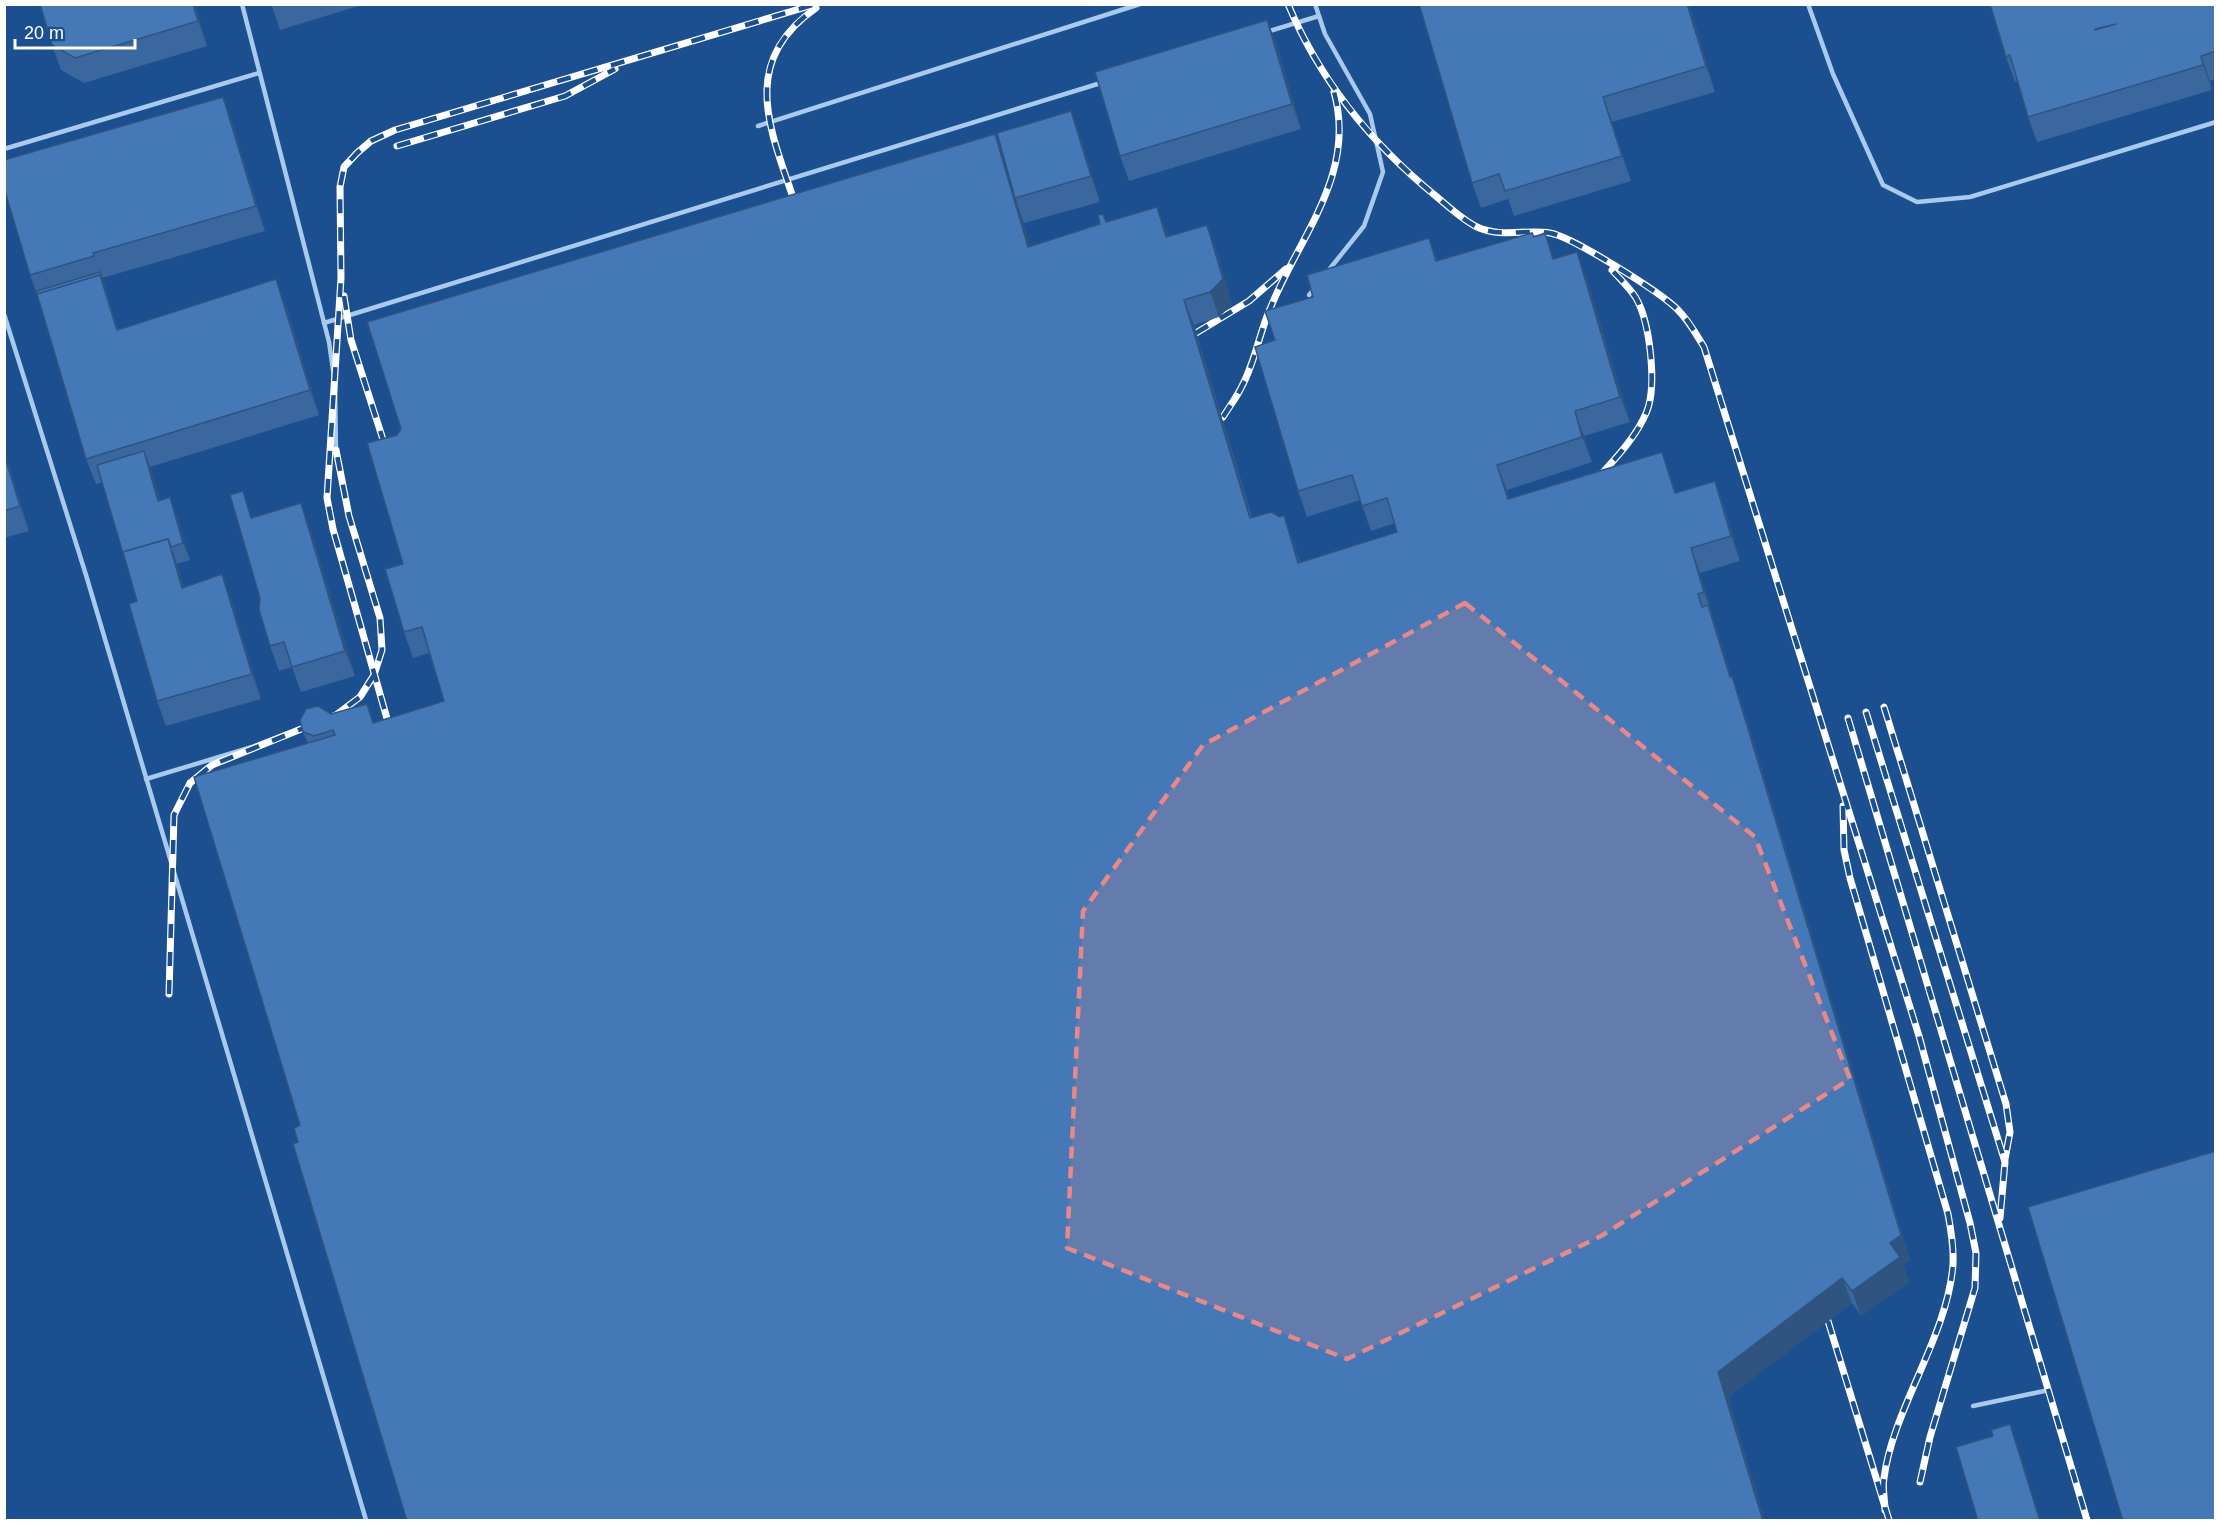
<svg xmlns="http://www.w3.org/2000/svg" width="2220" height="1525" font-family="Arial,sans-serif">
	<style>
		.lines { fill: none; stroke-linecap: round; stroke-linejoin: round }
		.service { stroke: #a9c9ee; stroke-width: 4.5 }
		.rail-casing { stroke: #fff; stroke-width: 7 }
		.rail { stroke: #1b4f8f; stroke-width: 4.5; stroke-dasharray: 14; stroke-linecap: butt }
		.wall { fill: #3a679d }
		.shaded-wall { fill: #305480 }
		.building { fill: #4478b7; stroke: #305480; stroke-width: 1.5; fill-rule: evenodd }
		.marked { fill: #e88989; fill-opacity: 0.2; stroke: #e88989; stroke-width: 4.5; stroke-dasharray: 12 8; stroke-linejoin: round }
	</style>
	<rect width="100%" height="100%" fill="#1b4f8f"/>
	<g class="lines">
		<g class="service">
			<path d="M242,4L329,342L335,384L336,452L349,516L380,618L382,650L374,675L360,697L336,715"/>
			<path d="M1315,4L1325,34L1370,114L1383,172L1364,226L1328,271"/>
			<path d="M1808,4L1833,74L1883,185L1917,202L1970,197L2216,122"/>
			<path d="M1266,32L1319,16"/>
			<path d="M758,126L1140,4"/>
			<path d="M4,149L259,73"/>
			<path d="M1309,295L1316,287"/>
			<path d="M4,314L86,575L366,1520"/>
			<path d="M324,323L1104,82"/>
			<path d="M146,779L252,747L306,726"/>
			<path d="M1973,1406L2049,1390L2087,1520"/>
		</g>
		<g class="rail-casing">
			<g id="rail">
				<path d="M1288,4C1320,81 1374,146 1437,197C1450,208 1463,220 1477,227C1501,238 1526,229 1550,233C1571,236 1662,293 1678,310C1689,321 1696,334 1704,347L1919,1036L1970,1223L1976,1253L1975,1288L1930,1437L1920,1482"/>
				<path d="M397,146L565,96L615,69"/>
				<path d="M797,209C772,133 736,64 816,8"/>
				<path d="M344,296L351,340L388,455"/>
				<path d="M1196,333L1249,301L1286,269"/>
				<path d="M1223,417C1229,407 1237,397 1242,386C1255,362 1259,334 1270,309C1299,236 1357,175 1334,92"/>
				<path d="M1595,481C1614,460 1636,438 1647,411C1657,385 1650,322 1636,298C1630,288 1620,279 1612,270"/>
				<path d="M1884,707L2006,1104L2010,1132L2005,1159"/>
				<path d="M1866,712L2005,1162L2000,1218"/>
				<path d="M1848,718L2087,1520"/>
				<path d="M392,736L333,529L327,498L341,278L340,187L344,167L357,153L371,141L395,130L816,4"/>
				<path d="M1843,806L1844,850L1850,878L1948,1214C1951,1230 1954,1247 1953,1264C1948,1336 1893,1408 1884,1478C1882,1489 1885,1500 1885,1510"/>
				<path d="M169,994L174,815L190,783L212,765L336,715L360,697L374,675L382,650L380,618L349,516L336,450"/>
				<path d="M1828,1321L1889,1520"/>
			</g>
		</g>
		<use href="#rail" class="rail"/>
	</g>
	<g class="wall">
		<path d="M40,4H195L207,46L84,83L61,70L52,45Z"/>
		<path d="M271,4H365L280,30Z"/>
		<path d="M1689,4L1715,92L1612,122L1631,181L1514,216L1508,199L1481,208L1472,183Z"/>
		<path d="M1990,4H2216V79L2210,81L2212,90L2037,142L2028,117L2017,81L2015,82L2006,57Z"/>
		<path d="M1267,20L1277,45L1301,129L1129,181L1120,156Z"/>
		<path d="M223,97L232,122L265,231L102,278L118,329L286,305L319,415L150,467L160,500L176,514L190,560L177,564L184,588L231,599L261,699L166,726L157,701L137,601L102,482L96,484L86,459L37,294L30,275Z"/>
		<path d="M1071,111L1080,136L1100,202L1024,223L1017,204L1030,247L1100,224L1103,214L1106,222L1168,236L1207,225L1216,250L1232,304L1219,317L1194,325L1252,517L1293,540L1300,562L1397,532L1395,523L1371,531L1360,500L1307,517L1298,491L1275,340L1313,297L1429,238L1437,260L1534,237L1555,259L1586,277L1630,422L1584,436L1592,462L1507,490L1509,498L1662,452L1676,493L1715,481L1724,506L1740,561L1700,573L1713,618L1731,677L1741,701L1910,1260L1903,1265L1909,1282L1861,1316L1852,1303L1728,1397L1765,1521H407L298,1142L300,1125L308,743L303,732L331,714L374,723L444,701L429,653L413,658L404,632L403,564L397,435L995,134L1004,158Z"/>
		<path d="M4,449L29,531L4,538Z"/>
		<path d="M253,518L310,529L355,676L301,692L292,667L279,671L270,646L260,598Z"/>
	</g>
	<g class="shaded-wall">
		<path d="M193,4H195L207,46L198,21Z"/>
		<path d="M1687,4H1689L1715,92L1706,66Z"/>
		<path d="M1267,20L1277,45L1301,129L1292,104Z"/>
		<path d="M2201,56L2210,81L2212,90L2203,65Z"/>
		<path d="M223,97L232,122L265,231L256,206Z"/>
		<path d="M1603,97L1612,122L1631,181L1622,156Z"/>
		<path d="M1071,111L1080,136L1100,202L1091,176Z"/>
		<path d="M995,134L1004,159L1038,272L1028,247Z"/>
		<path d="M1157,207L1167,232L1175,262L1166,237Z"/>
		<path d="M1207,225L1216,250L1232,304L1219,317L1210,292Z"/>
		<path d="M1545,233L1555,259H1553Z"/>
		<path d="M1577,252L1586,277L1630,422L1620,397Z"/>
		<path d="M93,253L102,278L126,355L117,330L100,272Z"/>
		<path d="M276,279L286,305L319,415L310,390Z"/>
		<path d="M1184,300L1194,325L1259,543L1250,518Z"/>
		<path d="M1575,411L1584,436L1592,462L1582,437Z"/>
		<path d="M4,449L29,531L20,506L4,454Z"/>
		<path d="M144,451L151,469L165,518L158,501Z"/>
		<path d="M1662,452L1671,477L1684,519L1675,493Z"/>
		<path d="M1497,465L1507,490L1517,524L1508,499Z"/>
		<path d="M1715,481L1724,506L1740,561L1731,536Z"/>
		<path d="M170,497L176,514L190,560L183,543Z"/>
		<path d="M301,503L310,529L355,676L345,651Z"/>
		<path d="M1284,515L1293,540L1307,588L1298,563Z"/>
		<path d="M168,539L177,564L192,613L182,588Z"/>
		<path d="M1691,548L1700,573L1714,618L1704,592Z"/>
		<path d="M222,574L231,599L261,699L252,674Z"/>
		<path d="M1708,605L1718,631L1739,702L1730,677Z"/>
		<path d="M1732,676L1741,701L1910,1260L1903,1265L1909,1282L1861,1316L1852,1291L1890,1243Z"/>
		<path d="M1842,1278L1852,1303L1728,1397L1765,1521H1763L1718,1372Z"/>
		<path d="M2010,1424L2019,1449L2041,1521H2040Z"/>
	</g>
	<g class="building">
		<path d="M40,4H193L198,21L75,58L52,45Z"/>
		<path d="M1419,4H1687L1706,66L1603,97L1622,156L1505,191L1499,174L1472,183Z"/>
		<path d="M1990,4H2216V51L2201,56L2203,65L2028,117L2010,55L2006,57ZM2116,24L2095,30V29Z"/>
		<path d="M1267,20L1292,104L1120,156L1095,72Z"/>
		<path d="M223,97L256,206L93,253L94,256L30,275L4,188V160Z"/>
		<path d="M1071,111L1091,176L1015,198L997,133Z"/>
		<path d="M995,134L1028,247L1100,224L1098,215L1103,214L1106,222L1157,207L1166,237L1207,225L1223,279L1210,292L1184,300L1250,518L1271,512L1280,517L1284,515L1298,563L1397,532L1387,498L1362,506L1352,475L1298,491L1255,347L1275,340L1265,311L1313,297L1307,275L1429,238L1436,261L1532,233L1534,237L1545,233L1553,259L1577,252L1620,397L1575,411L1582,437L1497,465L1508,499L1662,452L1675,493L1715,481L1731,536L1691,548L1704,592L1698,594L1702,607L1708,605L1730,677L1732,676L1901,1235L1890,1243L1900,1257L1852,1291L1842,1278L1718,1372L1763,1521H407L293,1144L298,1142L294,1128L300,1125L194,777L335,735L333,730L314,736L303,732L300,720L306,709L318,706L331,714L367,704L373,723L444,701L422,627L404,632L385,569L403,564L367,443L397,435L401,429L367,322Z"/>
		<path d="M100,272L106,291L100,275L38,294L37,291Z"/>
		<path d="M100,275L117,330L276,279L310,390L86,459L37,294Z"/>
		<path d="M144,451L158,501L170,497L183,543L171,547L168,539L123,552L125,560L97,465Z"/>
		<path d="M4,454L20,506L4,511Z"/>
		<path d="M243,491L251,518L301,503L345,651L292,667L284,642L270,646L259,610L260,598L230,495Z"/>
		<path d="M168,539L182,588L222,574L252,674L157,701L129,604L137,601L123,552Z"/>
		<path d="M2216,1151V1521H2123L2028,1207Z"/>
		<path d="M2010,1424L2040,1521H1978L1956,1447L1993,1436L1991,1430Z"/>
	</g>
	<path class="marked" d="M1465,603L1755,837L1850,1079L1601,1236L1347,1359L1067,1248L1083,911L1203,745Z"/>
	<rect width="2220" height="1525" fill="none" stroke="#ffffff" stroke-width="12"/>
	<path d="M15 39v9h120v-9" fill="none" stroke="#ffffff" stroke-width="3"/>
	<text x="24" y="39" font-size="18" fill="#ffffff" stroke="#1b4f8f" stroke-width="4.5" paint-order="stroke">20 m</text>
</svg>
